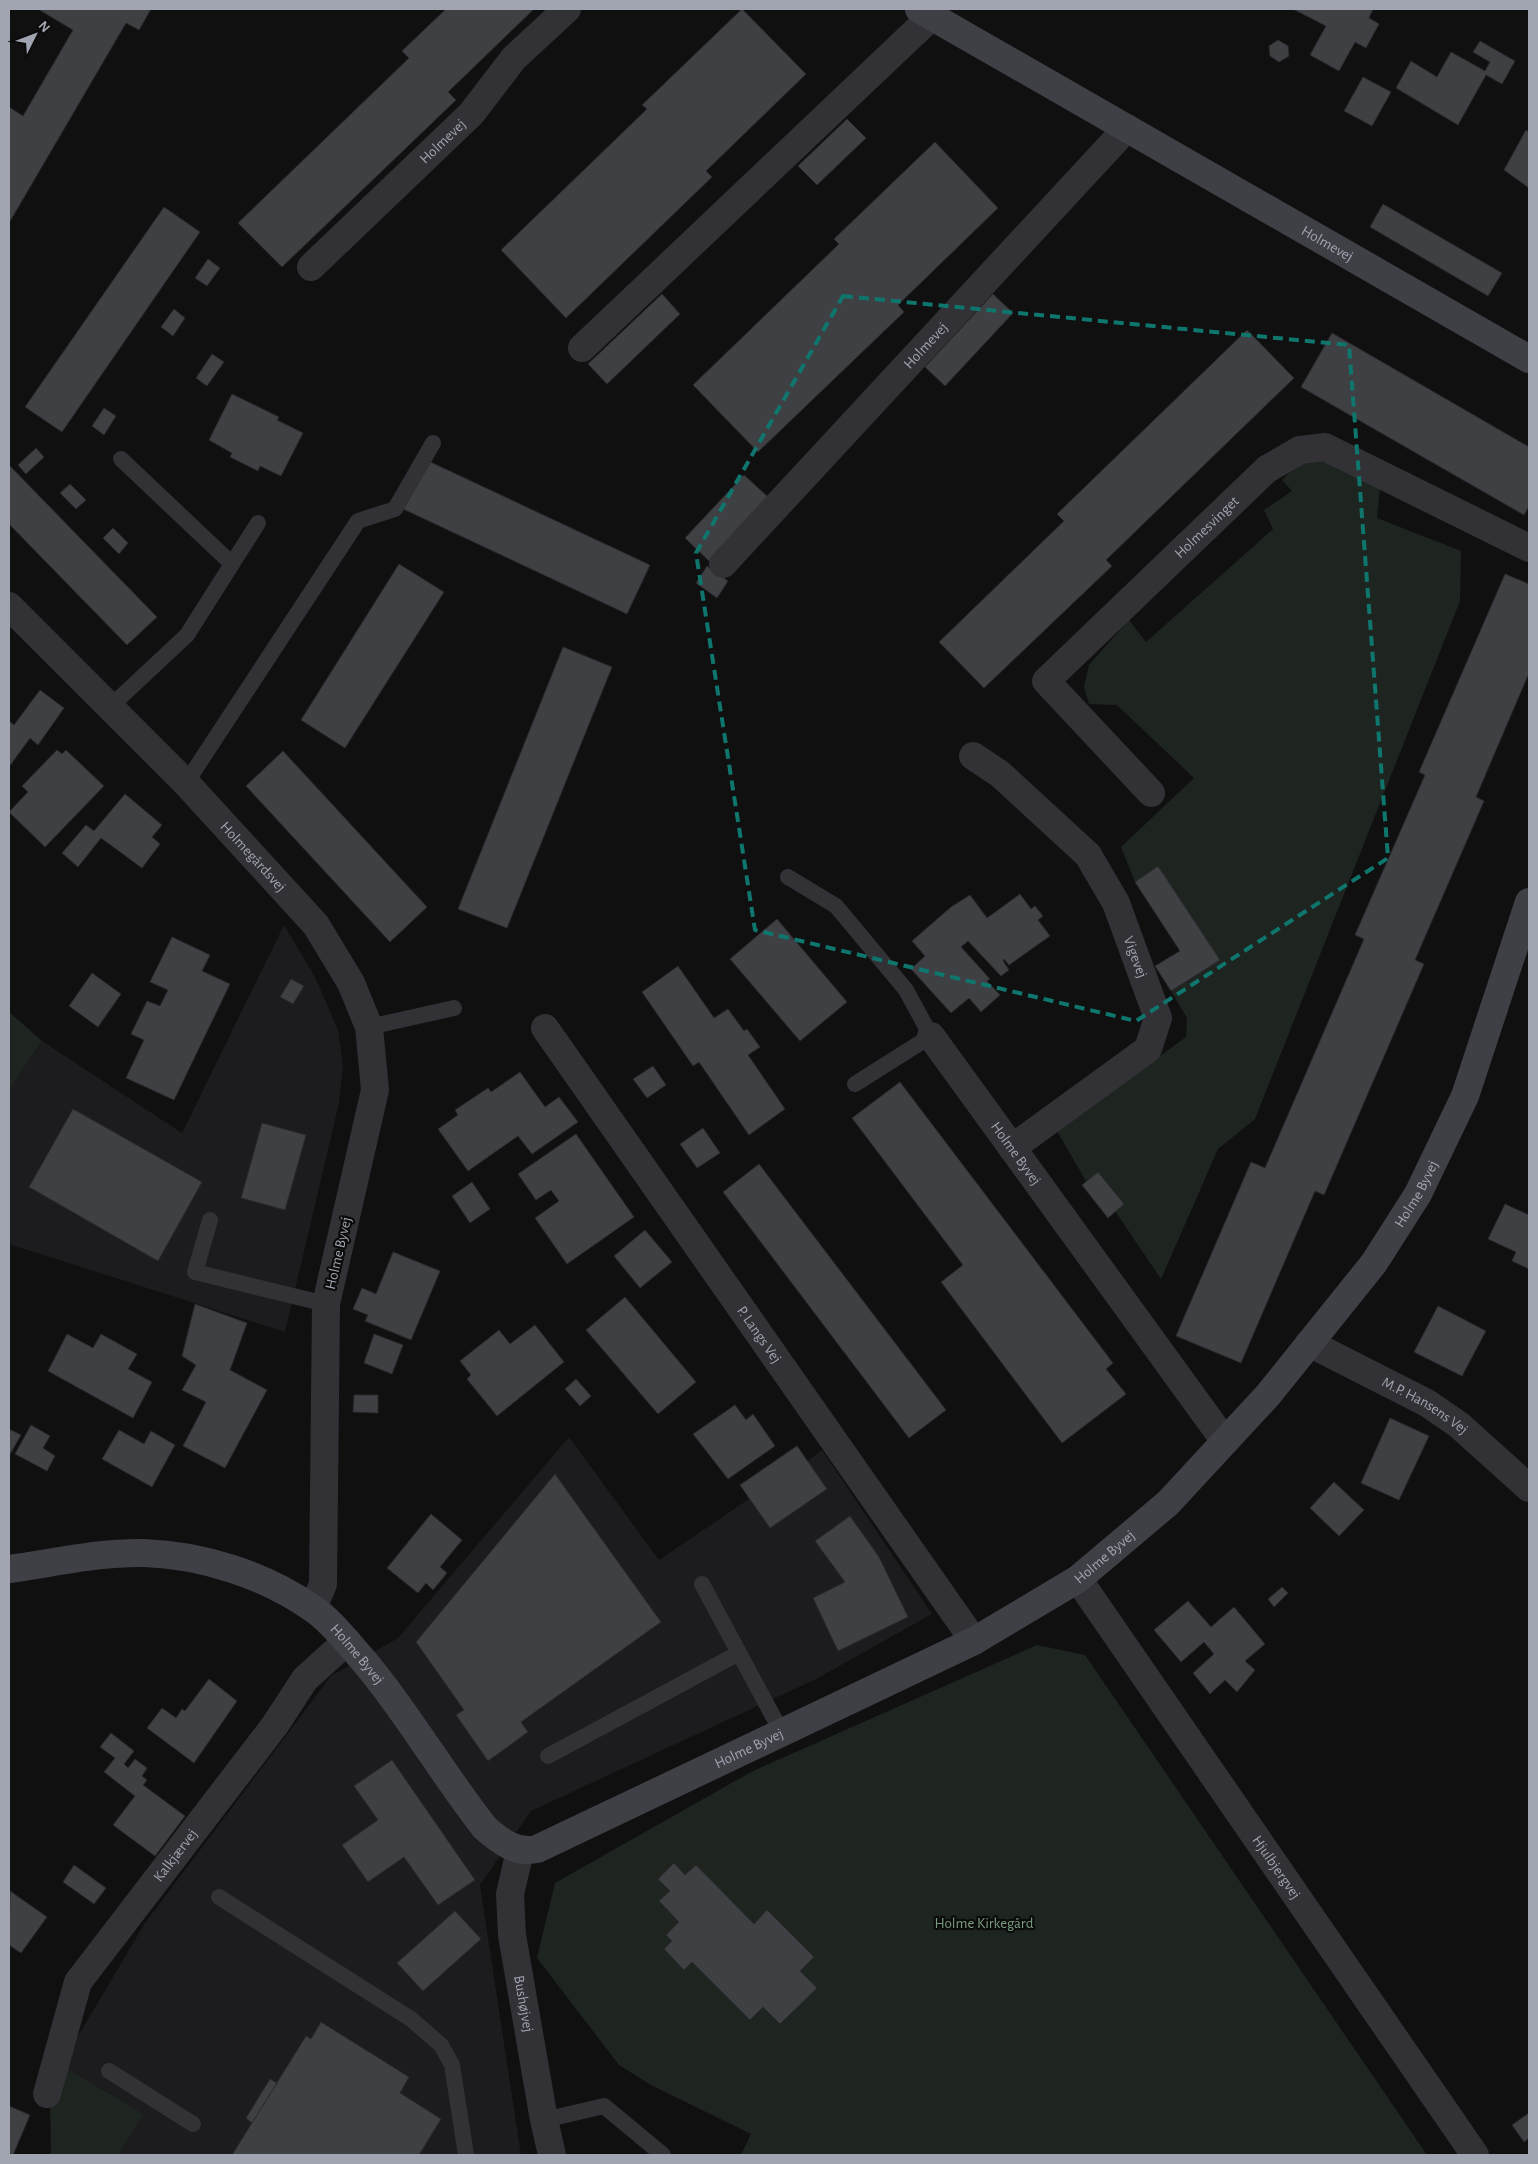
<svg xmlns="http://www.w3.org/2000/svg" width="1538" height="2164" font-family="'Alegreya Sans',sans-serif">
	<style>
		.built { fill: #1c1c1e }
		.green { fill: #1e2520 }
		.building { fill: #3f4044; stroke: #2a2a2d }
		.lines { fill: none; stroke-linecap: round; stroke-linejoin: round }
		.lane { stroke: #313136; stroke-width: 16 }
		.street { stroke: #313136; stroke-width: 28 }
		.secondary { stroke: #3f4046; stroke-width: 28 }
		.marked { fill: none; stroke: #0f766e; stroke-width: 4; stroke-dasharray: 10 6; stroke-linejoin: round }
		.labels { text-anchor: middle; stroke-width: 4.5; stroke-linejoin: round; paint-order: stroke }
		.street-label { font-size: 15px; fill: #a1a5b1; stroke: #0b0b0c }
		.park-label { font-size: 15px; fill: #799c7e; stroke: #0b0b0c }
	</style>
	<rect width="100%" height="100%" fill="#101011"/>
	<g class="built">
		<path d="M284,925L315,977L338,1030L343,1066L339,1103L285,1332L9,1244V1090L42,1041L182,1133Z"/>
		<path d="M569,1437L659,1560L749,1499L740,1485L797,1445L808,1461L822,1450L932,1614L816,1679L531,1811L480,1885L521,2155H118L144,2114L61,2065L145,1923L331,1676L398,1638Z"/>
	</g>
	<g class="green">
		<path d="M1320,459L1380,489L1377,518L1461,551L1460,601L1255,1119L1218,1149L1161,1279L1115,1211L1124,1204L1098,1172L1086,1181L1057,1131L1186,1037L1187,1018L1171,991L1219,960L1157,867L1135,882L1121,847L1194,778L1117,705L1089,704L1084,687L1089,665L1129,620L1146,642L1273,529L1264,510L1292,491L1282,480L1298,464Z"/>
		<path d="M9,1012L42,1041L9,1090Z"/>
		<path d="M1037,1645L1085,1655L1427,2155H741L751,2134L651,2085L619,2065L537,1958L555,1883L751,1772Z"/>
		<path d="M61,2065L144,2114L118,2155H51L50,2096Z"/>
	</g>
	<g class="building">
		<path d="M38,9H151L139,30L126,23L9,223V107L23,116L73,30Z"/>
		<path d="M446,9H534L448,92L456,100L282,267L238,223L409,58L402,51Z"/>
		<path d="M742,9L806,74L706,171L712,177L566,318L501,250L647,109L642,105Z"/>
		<path d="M1293,9H1373L1369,18L1379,24L1366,48L1355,42L1339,71L1310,55L1326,26Z"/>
		<path d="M1278,40L1288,46L1289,56L1279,62L1270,56L1269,46Z"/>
		<path d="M1480,41L1515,61L1502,84L1486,75L1458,125L1396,88L1411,61L1437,77L1451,52L1485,71L1490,62L1473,52Z"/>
		<path d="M1363,77L1391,92L1372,126L1344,111Z"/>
		<path d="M847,119L866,138L817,185L798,166Z"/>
		<path d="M1526,130L1529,132V188L1504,170Z"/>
		<path d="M935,142L998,208L898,305L904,312L758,452L693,385L839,244L834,239Z"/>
		<path d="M1383,204L1502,273L1488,296L1370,227Z"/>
		<path d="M164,207L200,232L62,432L25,407Z"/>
		<path d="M208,259L220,268L207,286L195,278Z"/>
		<path d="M662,294L680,314L607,384L588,364Z"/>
		<path d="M993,294L1013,313L945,386L925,367Z"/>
		<path d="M174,309L185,318L173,336L161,327Z"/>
		<path d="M1247,330L1294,378L1106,560L1112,566L984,688L939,642L1064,521L1057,514Z"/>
		<path d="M1332,333L1529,447V506L1524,515L1301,387Z"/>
		<path d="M212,354L224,362L207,386L196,378Z"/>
		<path d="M232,394L279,417L277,420L303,433L281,476L260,466L258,471L230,457L232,453L209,440Z"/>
		<path d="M104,408L116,416L104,435L92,426Z"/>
		<path d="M36,448L44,457L26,474L18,465Z"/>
		<path d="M424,459L650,565L627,614L401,508Z"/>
		<path d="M9,465L157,617L127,645L9,524Z"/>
		<path d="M744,475L768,497L709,561L685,538Z"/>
		<path d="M70,484L86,500L76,509L60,493Z"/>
		<path d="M113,528L128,543L119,554L103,538Z"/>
		<path d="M399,564L444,592L345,748L301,720Z"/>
		<path d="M707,566L728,581L717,598L696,583Z"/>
		<path d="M1505,574L1529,584V673L1476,797L1484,801L1415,960L1424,964L1324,1195L1315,1191L1241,1363L1176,1336L1251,1162L1265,1168L1364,939L1355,935L1425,775L1419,772Z"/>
		<path d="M563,647L612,667L507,928L458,909Z"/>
		<path d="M40,690L64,708L38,745L30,738L9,767V721L14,725Z"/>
		<path d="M57,750L62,754L66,750L104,786L45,847L9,812L28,792L22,786Z"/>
		<path d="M283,751L427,907L390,942L246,786Z"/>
		<path d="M125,794L162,825L152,837L160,844L142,868L101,838L78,867L62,853L86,825L94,831Z"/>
		<path d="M1158,866L1220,960L1171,991L1155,966L1180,951L1135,882Z"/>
		<path d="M1020,894L1031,909L1035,906L1043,916L1038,920L1050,936L1009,965L1004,959L1003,961L1009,970L1001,976L968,941L961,947L990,979L987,981L1000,995L981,1012L969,998L951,1013L911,969L925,956L912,941L951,907L970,895L987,918Z"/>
		<path d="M777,919L847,1002L800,1041L730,959Z"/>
		<path d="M172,937L210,955L202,971L230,984L174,1100L126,1078L144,1040L131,1034L147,1001L160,1006L168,990L150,982Z"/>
		<path d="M678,966L714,1018L728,1009L744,1031L747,1029L760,1047L748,1055L785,1109L749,1135L699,1062L693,1066L642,992Z"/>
		<path d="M92,973L121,994L98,1027L69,1006Z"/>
		<path d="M291,979L304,986L293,1004L280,997Z"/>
		<path d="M653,1066L666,1085L647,1098L633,1079Z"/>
		<path d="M520,1072L545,1107L559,1097L578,1122L532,1154L518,1136L468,1171L438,1129L458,1115L455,1110L488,1088L491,1092Z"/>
		<path d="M900,1082L1113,1363L1106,1369L1126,1394L1062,1443L941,1282L963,1265L852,1118Z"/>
		<path d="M73,1109L202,1182L158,1261L29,1187Z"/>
		<path d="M262,1123L306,1135L285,1210L241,1198Z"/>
		<path d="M703,1128L720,1153L697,1168L680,1144Z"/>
		<path d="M576,1134L634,1217L567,1264L535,1218L559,1201L551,1190L536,1200L518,1174Z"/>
		<path d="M759,1164L946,1410L909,1438L723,1192Z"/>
		<path d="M1098,1172L1124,1204L1108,1218L1082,1185Z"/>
		<path d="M472,1182L490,1209L470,1223L452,1196Z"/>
		<path d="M1505,1204L1529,1215V1269L1512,1261L1516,1252L1488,1239Z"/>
		<path d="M645,1230L672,1262L640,1288L614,1256Z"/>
		<path d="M393,1252L440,1271L411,1340L365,1321L368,1315L353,1309L362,1288L376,1294Z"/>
		<path d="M625,1297L696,1382L658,1414L586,1330Z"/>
		<path d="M195,1304L247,1323L230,1370L267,1390L225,1468L183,1446L206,1402L182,1390L196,1365L182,1356Z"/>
		<path d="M1438,1306L1486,1331L1462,1376L1414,1352Z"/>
		<path d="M535,1325L564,1362L497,1416L467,1379L471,1375L460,1361L499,1330L510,1344Z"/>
		<path d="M67,1334L93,1348L101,1334L137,1354L128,1369L152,1382L133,1418L48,1371Z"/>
		<path d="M374,1334L403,1345L392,1374L364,1363Z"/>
		<path d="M576,1379L591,1396L580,1406L565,1389Z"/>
		<path d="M354,1395H378V1413L353,1412Z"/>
		<path d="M735,1405L746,1420L753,1414L775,1446L728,1479L693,1434Z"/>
		<path d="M1390,1418L1429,1436L1399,1500L1361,1483Z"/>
		<path d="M31,1425L50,1436L43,1448L55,1456L47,1471L15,1454Z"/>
		<path d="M9,1429L21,1435L9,1456Z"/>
		<path d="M119,1430L144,1444L151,1431L175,1445L152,1487L102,1459Z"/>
		<path d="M797,1446L827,1489L770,1528L740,1485Z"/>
		<path d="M555,1474L661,1622L521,1722L528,1732L488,1761L456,1715L464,1710L416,1642Z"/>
		<path d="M1334,1482L1364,1510L1339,1536L1310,1508Z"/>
		<path d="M431,1514L462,1540L440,1567L447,1573L433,1590L426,1583L418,1593L387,1568Z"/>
		<path d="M850,1516L879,1557L908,1617L838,1651L813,1598L845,1582L815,1541Z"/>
		<path d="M1282,1587L1288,1593L1274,1607L1268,1599Z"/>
		<path d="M1188,1601L1211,1627L1234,1607L1265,1644L1245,1661L1255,1670L1237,1692L1225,1680L1210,1694L1193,1673L1214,1654L1204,1642L1181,1662L1154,1630Z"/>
		<path d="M209,1679L237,1701L194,1763L147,1728L162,1708L176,1718L182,1709L185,1711Z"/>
		<path d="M111,1733L134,1751L124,1764L128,1768L135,1759L147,1768L142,1776L147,1780L143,1785L185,1816L155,1856L113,1825L135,1796L104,1772L115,1758L100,1747Z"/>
		<path d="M392,1760L475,1880L438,1905L404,1857L368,1882L342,1845L378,1820L354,1786Z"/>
		<path d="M674,1863L685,1875L696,1865L754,1924L767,1910L814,1957L800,1971L817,1988L780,2024L763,2007L750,2020L692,1962L684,1970L664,1949L672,1941L666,1935L679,1922L659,1901L670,1891L658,1879Z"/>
		<path d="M74,1865L106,1888L94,1904L63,1882Z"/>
		<path d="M10,1891L47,1917L21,1953L9,1945Z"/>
		<path d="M455,1911L481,1939L423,1991L397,1963Z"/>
		<path d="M321,2022L409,2077L400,2093L441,2119L419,2155H232L306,2036L311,2039Z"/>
		<path d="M270,2079L277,2083L252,2123L246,2118Z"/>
		<path d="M9,2106L30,2115L13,2155L9,2153Z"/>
		<path d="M1529,2113V2138L1524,2142L1512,2125Z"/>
	</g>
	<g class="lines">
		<g class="lane">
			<path d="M121,459L232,564"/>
			<path d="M110,707L187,635L258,523"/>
			<path d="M186,783L358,521L395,509L433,443"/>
			<path d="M788,877L836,906L906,990L931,1036L855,1084"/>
			<path d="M369,1027L454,1008"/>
			<path d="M210,1220L195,1272L326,1304"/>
			<path d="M702,1584L782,1733"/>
			<path d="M548,1756L739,1653"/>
			<path d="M219,1897L411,2019L441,2045L452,2065L466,2155"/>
			<path d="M109,2071L193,2124"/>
			<path d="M544,2120L604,2106L663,2155"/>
		</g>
		<g class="street">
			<path id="s1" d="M311,267L471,114L514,58L567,9"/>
			<path d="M582,348L932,16"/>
			<path id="s2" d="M723,564L1127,128"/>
			<path id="s3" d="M9,606L186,783L316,925L351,983L369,1027L375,1090L326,1304L323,1584L313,1608"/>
			<path id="s4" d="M973,756L1000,774L1088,855L1116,903L1158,1018L1148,1049L1012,1148"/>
			<path id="s5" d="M1151,793L1046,681L1267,469L1300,450L1325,447L1529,548"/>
			<path id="s6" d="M545,1028L974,1641"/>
			<path id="s7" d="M931,1036L1224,1440"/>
			<path id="s8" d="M1309,1343L1427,1403L1459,1425L1529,1488"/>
			<path id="s9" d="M1078,1579L1475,2155"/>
			<path id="s10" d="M520,1851L510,1894L512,1935L544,2120L552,2155"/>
			<path id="s11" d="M47,2094L78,1982L275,1725L305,1679L347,1641"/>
		</g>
		<g class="secondary">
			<path id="s12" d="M919,9L1529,359"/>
			<path id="s13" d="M9,1569C54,1563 99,1552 144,1553C202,1555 265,1575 312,1608C329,1619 344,1638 357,1653C405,1708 440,1771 485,1828C500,1841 516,1854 537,1849L974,1641L1078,1579L1168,1503L1268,1395L1374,1263L1418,1194L1465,1096L1529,902"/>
		</g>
	</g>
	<path class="marked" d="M843,296L1349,345L1388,858L1136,1021L755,930L696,553Z"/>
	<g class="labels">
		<g class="street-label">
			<text dy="5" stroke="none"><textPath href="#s1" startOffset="182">Holmevej</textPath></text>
			<text dy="5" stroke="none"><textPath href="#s12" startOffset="471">Holmevej</textPath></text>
			<text dy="5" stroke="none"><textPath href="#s2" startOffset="298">Holmevej</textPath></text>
			<text dy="5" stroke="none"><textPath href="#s5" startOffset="376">Holmesvinget</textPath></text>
			<text dy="5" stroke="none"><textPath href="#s3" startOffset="350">Holmegårdsvej</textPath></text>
			<text dy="5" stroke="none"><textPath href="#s4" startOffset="265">Vigevej</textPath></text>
			<text dy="5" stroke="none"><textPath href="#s7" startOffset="145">Holme Byvej</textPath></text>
			<text dy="5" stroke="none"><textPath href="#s13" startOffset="1775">Holme Byvej</textPath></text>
			<text transform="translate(338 1253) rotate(-77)" y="5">Holme Byvej</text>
			<text dy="5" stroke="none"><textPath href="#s6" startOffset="374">P. Langs Vej</textPath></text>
			<text dy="5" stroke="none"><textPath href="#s8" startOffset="132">M.P. Hansens Vej</textPath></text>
			<text dy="5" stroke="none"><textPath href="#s13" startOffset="1294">Holme Byvej</textPath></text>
			<text dy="5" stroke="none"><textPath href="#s13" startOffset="380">Holme Byvej</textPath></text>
			<text dy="5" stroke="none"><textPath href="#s13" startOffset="889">Holme Byvej</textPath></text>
			<text dy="5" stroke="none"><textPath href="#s11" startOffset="276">Kalkjærvej</textPath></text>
			<text dy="5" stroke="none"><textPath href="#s9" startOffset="350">Hjulbjergvej</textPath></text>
			<text dy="5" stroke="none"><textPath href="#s10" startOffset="155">Bushøjvej</textPath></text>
		</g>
		<g class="park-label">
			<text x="984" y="1928">Holme Kirkegård</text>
		</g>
	</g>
	<rect width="1538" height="2164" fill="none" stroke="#a1a5b1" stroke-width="20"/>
	<g transform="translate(35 35) rotate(48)" stroke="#0b0b0c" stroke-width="4" paint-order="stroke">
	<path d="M0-4L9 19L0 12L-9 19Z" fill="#a1a5b1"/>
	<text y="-8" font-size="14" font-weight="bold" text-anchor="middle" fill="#a1a5b1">N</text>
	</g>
</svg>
